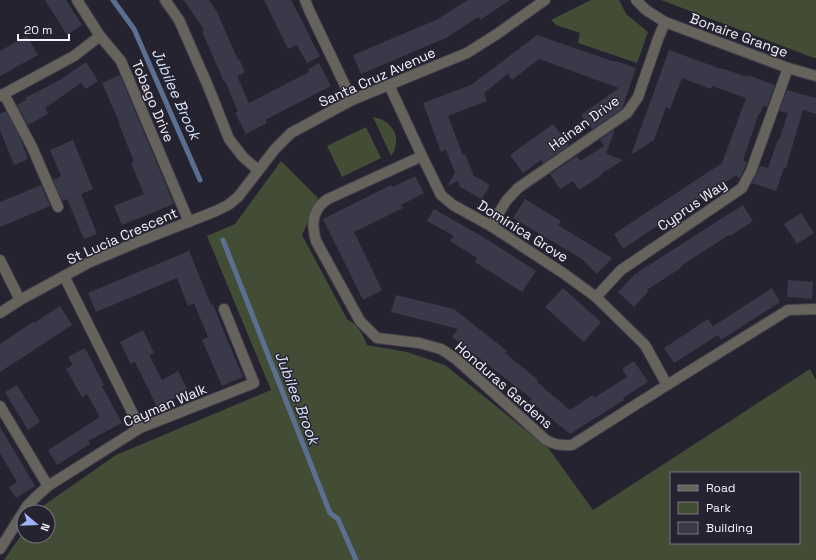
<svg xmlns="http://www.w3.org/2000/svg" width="816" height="560" font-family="'Space Grotesk',sans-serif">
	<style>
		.green { fill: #434d35; fill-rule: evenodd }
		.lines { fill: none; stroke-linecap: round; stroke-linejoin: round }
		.stream { stroke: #5a6f92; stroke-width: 5 }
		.building { fill: #393949 }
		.minor-casing { stroke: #43404d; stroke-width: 12 }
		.minor { stroke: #66635c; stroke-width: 10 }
		.labels { text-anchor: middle; stroke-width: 3; stroke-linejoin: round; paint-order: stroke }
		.street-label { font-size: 14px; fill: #f4f2fc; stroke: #262331 }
		.water-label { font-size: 15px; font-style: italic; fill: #d5e3fb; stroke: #262331 }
	</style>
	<rect width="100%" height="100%" fill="#262331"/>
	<g class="green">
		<path d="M591,0H619L626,14L648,32L637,63L578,43L580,33L556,25L551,20Z"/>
		<path d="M661,0H816V58H814Z"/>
		<path d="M373,117C393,120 403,139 391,156Z"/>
		<path d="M366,127L381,158L342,177L327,146Z"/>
		<path d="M281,161L318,198L302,235L347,319C359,326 362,333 367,345L407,352L445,365L549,449L593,510L810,369L816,380V560H4L24,531V536H48V512H37L40,508L116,455L271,390L207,236L235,224ZM671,473H799V543H671Z"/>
	</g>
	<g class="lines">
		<g class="stream">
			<path d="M113,0L134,29L200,180"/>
			<path d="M223,240L330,513L338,519L356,560"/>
		</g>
	</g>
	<g class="building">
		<path d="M45,0H66L82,25L67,35Z"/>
		<path d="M184,0H209L217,12L238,60L239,59L245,72L237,76L249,103L309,72L308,69L319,63L331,86L265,120L267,123L246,134L235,113L238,112L225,81L224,82L202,31L204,30Z"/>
		<path d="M264,0H291L311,38H310L320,56L307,63L297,45L288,49Z"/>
		<path d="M468,0H510L480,20L478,17L446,38L361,74L353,55L436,20Z"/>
		<path d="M537,35L615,62V61L636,68L622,109L592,129L581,115L619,88L539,59L512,80L508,74L484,93L487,101L448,116L463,155L465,154L474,176L490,185L482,199L460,187L458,181L447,186L455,173L446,150L441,152L423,103L471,85Z"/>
		<path d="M27,36L38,55L0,76V51Z"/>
		<path d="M669,50L721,69V68L747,77L748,75L775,85L767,107L763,106L760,114L759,113L745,154L743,161L747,162L740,178L735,176L728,181H727L700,199L699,198L623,249L614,234L722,163L746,98L712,86L711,89L682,78L670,109L666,107L654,140L631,155Z"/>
		<path d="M86,62L98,81L86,89L81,83L45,108L48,114L28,125L17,105L26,100L25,98L60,80Z"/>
		<path d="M120,75L174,204L122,225L114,206L144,194L131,163L134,162L119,124H120L102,83Z"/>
		<path d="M787,90L816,98V114L803,110L786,168H784L776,191L752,183L760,166L768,168L778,139L779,140L788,113L779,111Z"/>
		<path d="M6,111L19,135L28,159L14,165L0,130V114Z"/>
		<path d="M553,124L569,145L543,163L541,160L523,173L510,155Z"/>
		<path d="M615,129L606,154L623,160L601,174L602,175L579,190L573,181L560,189L550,174L577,156L580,161L604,146L600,140Z"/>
		<path d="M73,140L93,189L81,194L97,234L84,239L67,199L62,201L53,180L61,176L50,150Z"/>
		<path d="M415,176L424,193L401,205L403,208L354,232L382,290L363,300L323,219L391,185L393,187Z"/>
		<path d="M41,185L50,206L0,227V202Z"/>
		<path d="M525,199L561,221L558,225L612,258L597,274L582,259L513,218Z"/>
		<path d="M743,205L753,221L730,236L729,235L681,266L682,267L647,290L648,292L634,307L618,292L636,273L639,275L638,272Z"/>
		<path d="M434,209L488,240L536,271L522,292L475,262L477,258L450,241L454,236L427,221Z"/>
		<path d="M801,213L814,233L797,244L784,224Z"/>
		<path d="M189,251L211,305L213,304L221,325L243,377L222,386L202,340L208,337L194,303L188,306L177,278L96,312L88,293Z"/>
		<path d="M788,280L813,282L812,299L787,297Z"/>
		<path d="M563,288L601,322L584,342L545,307Z"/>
		<path d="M772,288L780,302L721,340L712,327Z"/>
		<path d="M396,295L454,309L507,351L505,353L538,380L537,382L570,410L593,395L594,398L627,377L622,369L634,361L648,382L623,398L624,400L570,434L530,401L532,399L452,337L458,329L391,312Z"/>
		<path d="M60,306L72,325L0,372V344L33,322L34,323Z"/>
		<path d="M708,319L718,335L674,363L664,348Z"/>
		<path d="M143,330L154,353L149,355L162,380L178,371L188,391L157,407L135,362L131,364L120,342Z"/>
		<path d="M85,348L104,385L102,386L122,423L88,441L90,444L57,465L48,450L100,417L87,394L82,397L66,369L73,365L68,357Z"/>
		<path d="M17,385L40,422L28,430L5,392Z"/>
		<path d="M0,427L35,486L16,498L9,487L17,482L0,453Z"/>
	</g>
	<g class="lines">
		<g class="minor-casing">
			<g id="minor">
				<path d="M77,0L100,36L121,61L189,222"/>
				<path d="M165,0L179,20L208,86L229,139L243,157L258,170"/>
				<path d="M305,0L309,10L352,100"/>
				<path d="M636,0L646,10L665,22L788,68L816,76"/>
				<path d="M389,85L422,156L441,195L453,205L491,226L563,273L596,297L645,345L667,385"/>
				<path d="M4,94L32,147L58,207"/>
				<path d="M0,96L74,56L100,36"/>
				<path d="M422,156L328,199C325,201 321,204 319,207C311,218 313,229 316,241L360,321L377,338L419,343L441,349L456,359L546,440C555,445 562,446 572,445L667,385L788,310L816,309"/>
				<path d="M491,226L506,201L518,188L627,113L638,97L658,39L665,22"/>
				<path d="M0,260L20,300"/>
				<path d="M64,276L140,428"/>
				<path d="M596,297L621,270L742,188L751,171L788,68"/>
				<path d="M0,313L20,300L88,263L140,241L216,211L228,205L238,197L275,149L291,133L352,100L467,53L497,34L545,0"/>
				<path d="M0,406L48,486"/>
				<path d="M0,549L27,506L36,497L48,486L140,428L254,383L224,309"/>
			</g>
		</g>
		<use href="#minor" class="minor"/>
	</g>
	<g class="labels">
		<g class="street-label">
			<text transform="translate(739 35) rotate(20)" y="5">Bonaire Grange</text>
			<text transform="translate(377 77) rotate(-24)" y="5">Santa Cruz Avenue</text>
			<text transform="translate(153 101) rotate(67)" y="5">Tobago Drive</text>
			<text transform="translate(584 123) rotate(-36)" y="5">Hainan Drive</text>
			<text transform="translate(692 205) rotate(-34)" y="5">Cyprus Way</text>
			<text transform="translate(523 231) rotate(32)" y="5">Dominica Grove</text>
			<text transform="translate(122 236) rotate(-24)" y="5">St Lucia Crescent</text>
			<text transform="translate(504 385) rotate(41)" y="5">Honduras Gardens</text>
			<text transform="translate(165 405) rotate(-23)" y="5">Cayman Walk</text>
		</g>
		<g class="water-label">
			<text transform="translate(176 94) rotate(66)" y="5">Jubilee Brook</text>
			<text transform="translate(297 398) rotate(69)" y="5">Jubilee Brook</text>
		</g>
	</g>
	<rect x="670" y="472" width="130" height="72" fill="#262331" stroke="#787682"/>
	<rect x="678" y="485" width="20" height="6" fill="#66635c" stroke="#787682"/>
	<text x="706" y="492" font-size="12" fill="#f4f2fc">Road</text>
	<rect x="678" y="502" width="20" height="12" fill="#434d35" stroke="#787682"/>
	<text x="706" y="512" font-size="12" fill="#f4f2fc">Park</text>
	<rect x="678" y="522" width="20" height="12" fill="#393949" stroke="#787682"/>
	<text x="706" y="532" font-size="12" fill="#f4f2fc">Building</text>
	<g transform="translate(36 524) rotate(109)"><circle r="19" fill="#262331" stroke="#787682"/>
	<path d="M0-3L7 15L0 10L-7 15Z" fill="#9db4fd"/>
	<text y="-6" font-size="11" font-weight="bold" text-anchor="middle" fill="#f4f2fc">N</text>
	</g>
	<path d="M18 34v6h51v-6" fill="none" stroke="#f4f2fc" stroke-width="2"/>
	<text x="24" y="34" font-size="12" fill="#f4f2fc" stroke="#262331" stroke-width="3" paint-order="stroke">20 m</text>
</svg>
